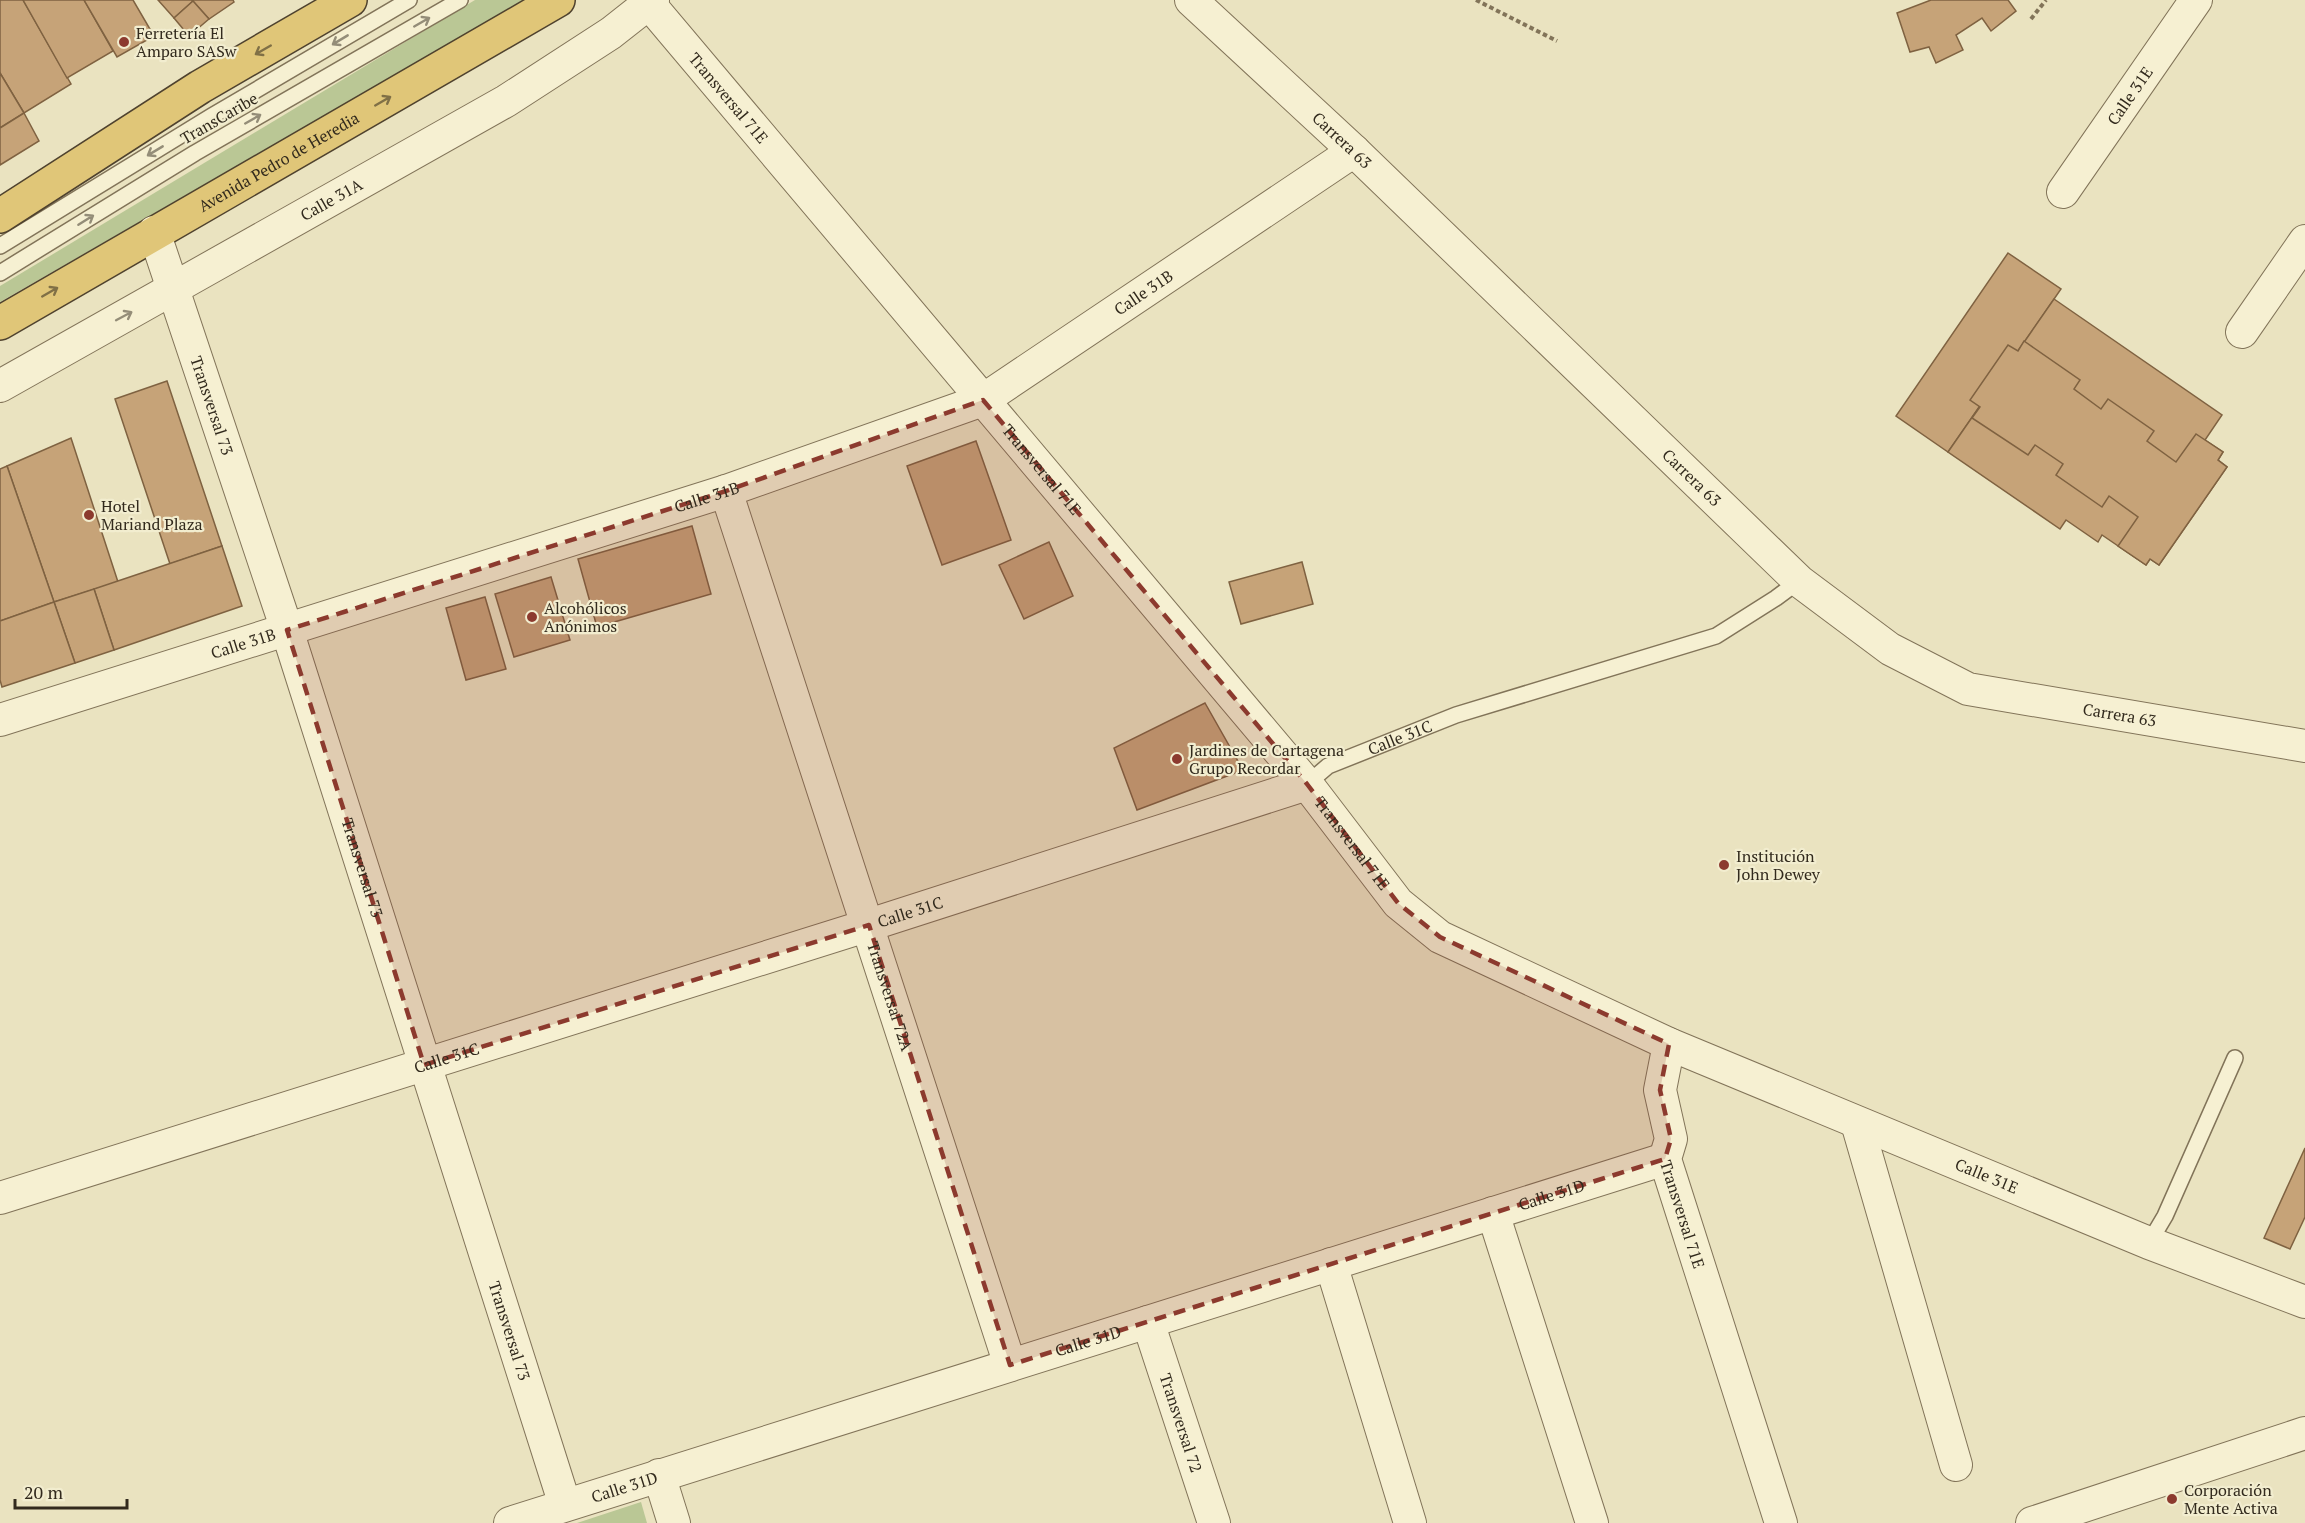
<svg xmlns="http://www.w3.org/2000/svg" width="2305" height="1523" font-family="'PT Serif',serif">
	<style>
		.green { fill: #bac795 }
		.building { fill: #c6a378; stroke: #7f6241; stroke-width: 1.5 }
		.lines { fill: none; stroke-linecap: round; stroke-linejoin: round }
		.service-casing { stroke: #827459; stroke-width: 18 }
		.minor-casing { stroke: #827459; stroke-width: 34 }
		.trunk-casing { stroke: #4f422e; stroke-width: 36 }
		.path { stroke: #827459; stroke-width: 4; stroke-dasharray: 4.5 3; stroke-linecap: butt }
		.service { stroke: #f6f0d2; stroke-width: 15 }
		.minor { stroke: #f6f0d2; stroke-width: 32 }
		.trunk { stroke: #e0c678; stroke-width: 33 }
		.oneway { stroke: #948d78 }
		.oneway2 { stroke: #807046 }
		.marked { fill: #8c3a2e; fill-opacity: 0.2; stroke: #8c3a2e; stroke-width: 4.5; stroke-dasharray: 12 8; stroke-linejoin: round }
		.poi-dot { fill: #8c3a2e; stroke: #f2edcf; stroke-width: 2 }
		.labels { text-anchor: middle; stroke-width: 4.5; stroke-linejoin: round; paint-order: stroke }
		.poi-label { font-size: 16px; fill: #322a1d; stroke: #f2edcf; text-anchor: start }
		.street-label { font-size: 16px; fill: #322a1d; stroke: #f2edcf }
	</style>
	<rect width="100%" height="100%" fill="#eae3c0"/>
	<g class="green">
		<path d="M475,0H526L0,302V286Z"/>
		<path d="M641,1502L647,1523H577Z"/>
	</g>
	<g class="building">
		<path d="M0,0H23L71,84L24,113L0,73Z"/>
		<path d="M23,0H84L113,51L67,78Z"/>
		<path d="M84,0H133L154,36L117,57Z"/>
		<path d="M158,0H192L193,1L174,18Z"/>
		<path d="M192,0H233L234,2L209,19Z"/>
		<path d="M1931,0H2008L2016,11L1991,31L1982,18L1956,35L1963,50L1936,63L1929,47L1910,52L1897,13Z"/>
		<path d="M193,1L209,19L189,36L174,18Z"/>
		<path d="M0,73L24,113L0,128Z"/>
		<path d="M24,113L39,141L0,165V128Z"/>
		<path d="M2008,253L2061,289L1948,452L1896,416Z"/>
		<path d="M2054,299L2222,415L2205,440L2223,452L2218,460L2227,467L2159,565L2150,559L2146,565L2102,535L2098,542L2066,520L2060,529L1948,452Z"/>
		<path d="M2024,341L2080,380L2074,389L2101,409L2108,399L2154,431L2147,441L2176,462L2196,434L2223,452L2218,460L2227,467L2159,565L2150,559L2146,565L2118,546L2138,517L2109,496L2102,507L2056,475L2063,464L2035,445L2028,455L1972,418L1980,407L1970,400L2008,345L2018,351Z"/>
		<path d="M167,381L222,546L170,564L115,399Z"/>
		<path d="M71,438L118,582L54,602L7,466Z"/>
		<path d="M976,441L1011,540L942,565L907,466Z"/>
		<path d="M7,466L54,602L0,621V469Z"/>
		<path d="M692,526L711,594L597,627L578,559Z"/>
		<path d="M1049,542L1073,596L1024,619L999,565Z"/>
		<path d="M222,546L242,606L114,650L94,589Z"/>
		<path d="M1302,562L1313,604L1241,624L1229,582Z"/>
		<path d="M551,577L570,640L514,657L495,594Z"/>
		<path d="M94,589L114,650L75,663L54,602Z"/>
		<path d="M485,597L506,669L466,680L446,608Z"/>
		<path d="M54,602L75,663L2,687L0,680V621Z"/>
		<path d="M1205,703L1243,770L1137,810L1114,748Z"/>
		<path d="M2305,1148V1217L2290,1249L2264,1238Z"/>
	</g>
	<g class="lines">
		<g class="service-casing">
			<g id="service">
				<path d="M0,246L212,116L409,0"/>
				<path d="M0,273L195,153L460,0"/>
				<path id="s1" d="M1307,784L1328,766L1456,715L1716,636L1776,598L1799,581"/>
				<path d="M2149,1243L2165,1216L2235,1058"/>
			</g>
		</g>
		<g class="minor-casing">
			<g id="minor">
				<path id="s2" d="M646,0L1307,784L1398,903L1440,937L1669,1044L2149,1243L2305,1302"/>
				<path id="s3" d="M1191,0L1354,151L1799,581L1890,649L1968,689L2305,746"/>
				<path id="s4" d="M2063,192L2196,0"/>
				<path id="s5" d="M154,232L287,630L565,1505"/>
				<path d="M2242,332L2305,241"/>
				<path id="s6" d="M0,386L506,101L611,33L653,0"/>
				<path id="s7" d="M726,491L1010,1365"/>
				<path id="s8" d="M0,720L726,491L983,400L1354,151"/>
				<path id="s9" d="M1669,1044L1660,1090L1671,1139L1665,1159L1781,1523"/>
				<path d="M1857,1123L1956,1465"/>
				<path id="s10" d="M0,1198L869,925L1307,784"/>
				<path d="M1493,1213L1592,1523"/>
				<path d="M1331,1264L1410,1523"/>
				<path id="s11" d="M1148,1322L1214,1523"/>
				<path d="M659,1475L674,1523"/>
				<path id="s12" d="M510,1523L1665,1159"/>
				<path d="M2032,1523L2305,1433"/>
			</g>
		</g>
		<g class="trunk-casing">
			<g id="trunk">
				<path d="M0,216L200,87L350,0"/>
				<path id="s13" d="M0,323L558,0"/>
			</g>
		</g>
		<g class="path">
			<path d="M1476,0L1557,41"/>
			<path d="M2031,19L2046,0"/>
		</g>
		<use href="#service" class="service"/>
		<use href="#minor" class="minor"/>
		<use href="#trunk" class="trunk"/>
	</g>
	<defs><path id="oneway-shaft" d="M-6 0H5M1.5-3L5.5 0L1.5 3" fill="none" stroke-width="1.6" stroke-linecap="round" stroke-linejoin="round" transform="scale(1.5)"/></defs>
	<g class="oneway">
		<use href="#oneway-shaft" transform="translate(422 22) rotate(-30)"/>
		<use href="#oneway-shaft" transform="translate(340 40) rotate(149)"/>
		<use href="#oneway-shaft" transform="translate(253 119) rotate(-30)"/>
		<use href="#oneway-shaft" transform="translate(155 151) rotate(149)"/>
		<use href="#oneway-shaft" transform="translate(86 220) rotate(-32)"/>
		<use href="#oneway-shaft" transform="translate(124 316) rotate(-28)"/>
	</g>
	<g class="oneway2">
		<use href="#oneway-shaft" transform="translate(263 50) rotate(150)"/>
		<use href="#oneway-shaft" transform="translate(383 101) rotate(-30)"/>
		<use href="#oneway-shaft" transform="translate(50 292) rotate(-30)"/>
	</g>
	<path class="marked" d="M983,400L1307,784L1398,903L1440,937L1669,1044L1660,1090L1671,1139L1665,1159L1010,1365L869,925L424,1065L287,630L726,491Z"/>
	<g class="poi-dot">
		<circle cx="124" cy="42" r="6"/>
		<circle cx="89" cy="515" r="6"/>
		<circle cx="532" cy="617" r="6"/>
		<circle cx="1177" cy="759" r="6"/>
		<circle cx="1724" cy="865" r="6"/>
		<circle cx="2172" cy="1499" r="6"/>
	</g>
	<g class="labels">
		<g class="poi-label">
			<text x="136" y="39">Ferretería El<tspan x="136" dy="18">Amparo SASw</tspan></text>
			<text x="101" y="512">Hotel<tspan x="101" dy="18">Mariand Plaza</tspan></text>
			<text x="544" y="614">Alcohólicos<tspan x="544" dy="18">Anónimos</tspan></text>
			<text x="1189" y="756">Jardines de Cartagena<tspan x="1189" dy="18">Grupo Recordar</tspan></text>
			<text x="1736" y="862">Institución<tspan x="1736" dy="18">John Dewey</tspan></text>
			<text x="2184" y="1496">Corporación<tspan x="2184" dy="18">Mente Activa</tspan></text>
		</g>
		<g class="street-label">
			<text dy="6" stroke="none"><textPath href="#s4" startOffset="117">Calle 31E</textPath></text>
			<text dy="6" stroke="none"><textPath href="#s2" startOffset="128">Transversal 71E</textPath></text>
			<text transform="translate(219 118) rotate(-30)" y="6">TransCaribe</text>
			<text dy="6" stroke="none"><textPath href="#s3" startOffset="206">Carrera 63</textPath></text>
			<text dy="6" stroke="none"><textPath href="#s13" startOffset="322">Avenida Pedro de Heredia</textPath></text>
			<text dy="6" stroke="none"><textPath href="#s6" startOffset="380">Calle 31A</textPath></text>
			<text dy="6" stroke="none"><textPath href="#s8" startOffset="1227">Calle 31B</textPath></text>
			<text dy="6" stroke="none"><textPath href="#s5" startOffset="183">Transversal 73</textPath></text>
			<text dy="6" stroke="none"><textPath href="#s2" startOffset="614">Transversal 71E</textPath></text>
			<text dy="6" stroke="none"><textPath href="#s3" startOffset="692">Carrera 63</textPath></text>
			<text dy="6" stroke="none"><textPath href="#s8" startOffset="741">Calle 31B</textPath></text>
			<text dy="6" stroke="none"><textPath href="#s8" startOffset="255">Calle 31B</textPath></text>
			<text dy="6" stroke="none"><textPath href="#s3" startOffset="1196">Carrera 63</textPath></text>
			<text dy="6" stroke="none"><textPath href="#s1" startOffset="105">Calle 31C</textPath></text>
			<text dy="6" stroke="none"><textPath href="#s2" startOffset="1100">Transversal 71E</textPath></text>
			<text dy="6" stroke="none"><textPath href="#s5" startOffset="669">Transversal 73</textPath></text>
			<text dy="6" stroke="none"><textPath href="#s10" startOffset="954">Calle 31C</textPath></text>
			<text dy="6" stroke="none"><textPath href="#s7" startOffset="531">Transversal 72A</textPath></text>
			<text dy="6" stroke="none"><textPath href="#s10" startOffset="468">Calle 31C</textPath></text>
			<text dy="6" stroke="none"><textPath href="#s2" startOffset="1826">Calle 31E</textPath></text>
			<text dy="6" stroke="none"><textPath href="#s12" startOffset="1092">Calle 31D</textPath></text>
			<text dy="6" stroke="none"><textPath href="#s9" startOffset="176">Transversal 71E</textPath></text>
			<text dy="6" stroke="none"><textPath href="#s5" startOffset="1155">Transversal 73</textPath></text>
			<text dy="6" stroke="none"><textPath href="#s12" startOffset="606">Calle 31D</textPath></text>
			<text dy="6" stroke="none"><textPath href="#s11" startOffset="106">Transversal 72</textPath></text>
			<text dy="6" stroke="none"><textPath href="#s12" startOffset="120">Calle 31D</textPath></text>
		</g>
	</g>
	<path d="M15 1499v9h112v-9" fill="none" stroke="#322a1d" stroke-width="3"/>
	<text x="24" y="1499" font-size="18" fill="#322a1d" stroke="#f2edcf" stroke-width="4.5" paint-order="stroke">20 m</text>
</svg>
